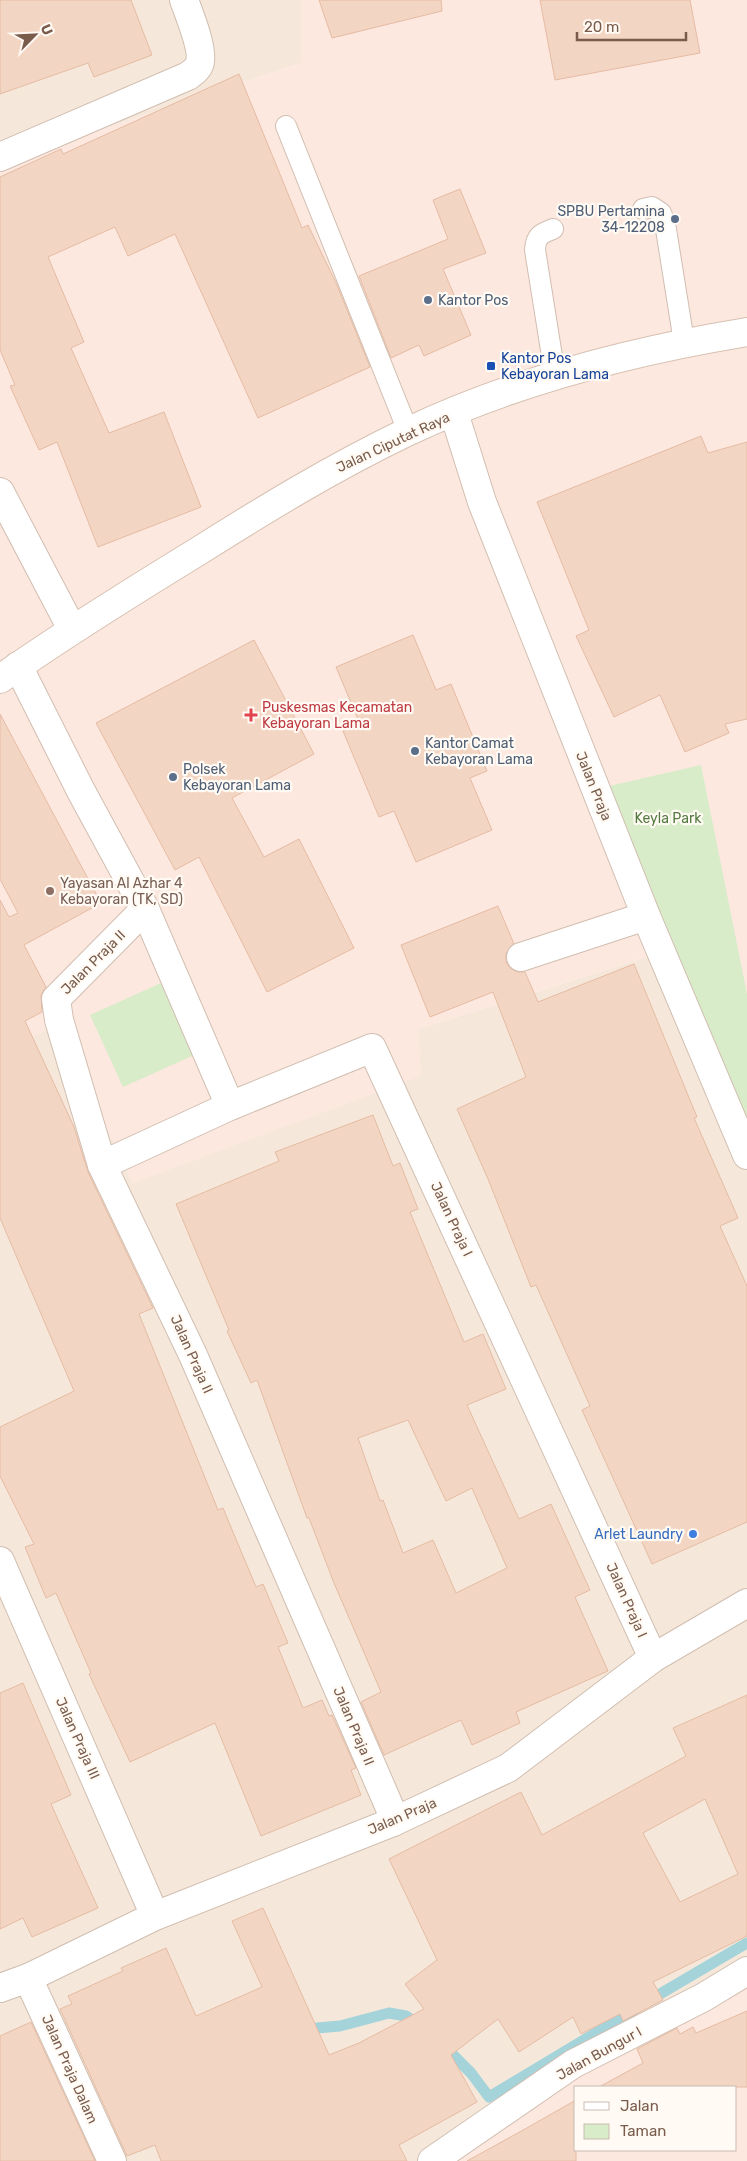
<svg xmlns="http://www.w3.org/2000/svg" width="747" height="2161" font-family="Rubik,sans-serif">
	<style>
		.residential { fill: #f5e8da }
		.commercial { fill: #fde8e0; fill-rule: evenodd }
		.green { fill: #d8ecc9 }
		.lines { fill: none; stroke-linecap: round; stroke-linejoin: round }
		.stream { stroke: #a5d3da; stroke-width: 11 }
		.building { fill: #f3d5c3; stroke: #e6bba3; fill-rule: evenodd }
		.service-casing { stroke: #d1beb0; stroke-width: 22 }
		.minor-casing { stroke: #d1beb0; stroke-width: 30 }
		.secondary-casing { stroke: #d6c0b0; stroke-width: 30 }
		.service { stroke: #fff; stroke-width: 20 }
		.minor { stroke: #fff; stroke-width: 28 }
		.secondary { stroke: #fff; stroke-width: 28 }
		.service-dot { fill: #5c6f8a; stroke: #fffaf3; stroke-width: 2 }
		.transit-dot { fill: #1a4fb4; stroke: #fffaf3; stroke-width: 2 }
		.health-dot { fill: #e0444e; stroke: #fffaf3; stroke-width: 2 }
		.education-dot { fill: #8d6e63; stroke: #fffaf3; stroke-width: 2 }
		.shop-dot { fill: #3f7fe0; stroke: #fffaf3; stroke-width: 2 }
		.labels { text-anchor: middle; stroke-width: 4.5; stroke-linejoin: round; paint-order: stroke }
		.service-label { font-size: 14px; fill: #4e5e75; stroke: #fffaf3; text-anchor: start }
		.transit-label { font-size: 14px; fill: #164399; stroke: #fffaf3; text-anchor: start }
		.street-label { font-size: 14px; fill: #7a5c4d; stroke: #fffaf3 }
		.health-label { font-size: 14px; fill: #be3a42; stroke: #fffaf3; text-anchor: start }
		.park-label { font-size: 14px; fill: #537a41; stroke: #fffaf3 }
		.education-label { font-size: 14px; fill: #785e54; stroke: #fffaf3; text-anchor: start }
		.shop-label { font-size: 14px; fill: #366cbe; stroke: #fffaf3; text-anchor: end }
	</style>
	<rect width="100%" height="100%" fill="#fdf6ec"/>
	<g class="residential">
		<path d="M0,0H301V63L0,163Z"/>
		<path d="M672,949L747,1095V1983L628,2043L459,2161H0V1053L57,1024L133,1183L418,1029Z"/>
	</g>
	<g class="commercial">
		<path d="M301,0H747V1095L672,949L418,1029L421,1076L133,1183L57,1025L0,1053V163L301,63Z"/>
		<path d="M747,1983V2161H459L628,2043ZM576,2087H736V2150H576Z"/>
	</g>
	<g class="green">
		<path d="M701,765L747,994V1134L609,786Z"/>
		<path d="M170,979L203,1051L123,1087L90,1015Z"/>
	</g>
	<g class="lines">
		<g class="stream">
			<path d="M648,2001L747,1943"/>
			<path d="M303,2032L317,2028L340,2026L389,2013L406,2016L419,2025"/>
			<path d="M441,2043L471,2073L489,2097L634,2010"/>
		</g>
	</g>
	<g class="building">
		<path d="M0,0H131L152,55L94,77L88,63L0,94Z"/>
		<path d="M319,0H441L442,11L332,38Z"/>
		<path d="M540,0H690L700,53L555,80Z"/>
		<path d="M239,74L302,228L308,225L337,285L370,367L258,418L175,234L128,256L115,227L48,257L84,342L71,348L109,433L164,412L201,507L98,547L57,442L39,450L10,386L15,385L0,350V177L61,149L63,154Z"/>
		<path d="M460,189L486,253L443,269L471,335L424,356L419,345L391,358L359,276L448,239L433,200Z"/>
		<path d="M701,436L708,453L747,442V719L725,724L729,733L685,752L660,695L614,717L576,636L589,630L537,502Z"/>
		<path d="M413,635L436,690L451,684L487,771L470,778L492,830L416,862L394,811L379,817L343,731L360,724L336,667Z"/>
		<path d="M254,640L314,754L232,798L264,857L299,839L354,948L267,992L199,857L175,870L96,723Z"/>
		<path d="M0,714L101,903L24,945L46,987L41,995L42,1012L25,1021L74,1127L88,1172L153,1308L139,1314L218,1510L223,1508L256,1587L263,1584L288,1643L278,1647L303,1708L322,1700L329,1716L332,1715L356,1768L351,1770L361,1795L261,1836L215,1723L130,1762L89,1674L91,1673L56,1593L46,1598L25,1547L34,1544L0,1476V1427L74,1391L0,1218V900L9,917L18,913L0,879Z"/>
		<path d="M498,906L514,944L506,953V962L510,968L517,972H525L538,1002L634,964L697,1117L694,1118L738,1218L720,1226L747,1286V1522L652,1564L582,1410L590,1406L536,1285L531,1287L488,1179L457,1109L526,1077L493,992L430,1017L401,945Z"/>
		<path d="M373,1115L393,1166L400,1163L418,1209L410,1212L464,1342L483,1334L506,1389L467,1405L519,1519L551,1504L590,1590L575,1597L608,1671L516,1712L520,1723L472,1745L461,1720L384,1755L361,1702L381,1692L334,1583L309,1518H307L257,1380L251,1383L227,1331L229,1330L176,1204L279,1161L275,1152ZM408,1420L446,1501L472,1488L507,1568L456,1593L433,1540L403,1553L383,1500L380,1501L358,1438Z"/>
		<path d="M23,1683L71,1795L51,1804L98,1908L32,1937L23,1918L0,1929V1693Z"/>
		<path d="M747,1695V1936L653,1982L663,2000L623,2021L620,2014L581,2034L573,2017L519,2052L498,2019L451,2055L477,2102L399,2145L407,2161H161L155,2145L127,2156L60,2009L72,2004L68,1996L123,1971L121,1968L166,1948L196,2016L262,1987L232,1921L263,1908L329,2055L359,2043L424,2009L405,1984L437,1960L389,1859L521,1792L542,1835L686,1756L673,1728ZM705,1799L738,1874L680,1902L643,1833Z"/>
		<path d="M747,2011V2087H599L643,2063L637,2049L677,2028L680,2034L693,2027L696,2033Z"/>
		<path d="M31,2022L95,2161H0V2036Z"/>
		<path d="M576,2100V2161H467L525,2129Z"/>
	</g>
	<g class="lines">
		<g class="service-casing">
			<g id="service">
				<path d="M286,126L408,431"/>
				<path d="M643,209L652,207L661,213L665,223L684,342"/>
				<path d="M553,229C540,234 536,236 535,250L555,375"/>
			</g>
		</g>
		<g class="minor-casing">
			<g id="minor">
				<path d="M0,157L188,76C192,73 197,70 199,65C205,52 189,14 184,0"/>
				<path d="M454,413L482,502L646,916L747,1155"/>
				<path d="M0,492L72,629"/>
				<path d="M18,666L81,791L145,909L230,1106"/>
				<path d="M145,909L56,999L59,1020L102,1165L193,1355L390,1808L393,1822"/>
				<path d="M521,957L646,916"/>
				<path d="M102,1165L230,1106L372,1048L653,1658"/>
				<path d="M0,1561L155,1916"/>
				<path d="M28,1978L112,2161"/>
				<path d="M0,1988L28,1978L155,1916L393,1822L508,1768L653,1658L747,1603"/>
				<path d="M432,2161L573,2064L704,1997L747,1971"/>
			</g>
		</g>
		<g class="secondary-casing">
			<path id="secondary" d="M0,679C64,634 130,593 197,552C265,509 334,467 407,432C514,381 631,351 747,332"/>
		</g>
		<use href="#service" class="service"/>
		<use href="#minor" class="minor"/>
		<use href="#secondary" class="secondary"/>
	</g>
	<g class="service-dot">
		<circle cx="675" cy="219" r="5"/>
		<circle cx="428" cy="300" r="5"/>
		<circle cx="415" cy="751" r="5"/>
		<circle cx="173" cy="777" r="5"/>
	</g>
	<rect class="transit-dot" x="486" y="361" width="10" height="10" rx="2.5"/>
	<path class="health-dot" d="M248.5 707.5h5v5h5v5h-5v5h-5v-5h-5v-5h5z"/>
	<circle class="education-dot" cx="50" cy="891" r="5"/>
	<circle class="shop-dot" cx="693" cy="1534" r="5"/>
	<g class="labels">
		<g class="service-label">
			<text x="665" y="216" text-anchor="end">SPBU Pertamina<tspan x="665" dy="16">34-12208</tspan></text>
			<text x="438" y="305">Kantor Pos</text>
			<text x="425" y="748">Kantor Camat<tspan x="425" dy="16">Kebayoran Lama</tspan></text>
			<text x="183" y="774">Polsek<tspan x="183" dy="16">Kebayoran Lama</tspan></text>
		</g>
		<g class="transit-label">
			<text x="501" y="363">Kantor Pos<tspan x="501" dy="16">Kebayoran Lama</tspan></text>
		</g>
		<g class="street-label">
			<text transform="translate(393 442) rotate(-25)" y="5">Jalan Ciputat Raya</text>
			<text transform="translate(594 786) rotate(68)" y="5">Jalan Praja</text>
			<text transform="translate(93 962) rotate(-45)" y="5">Jalan Praja II</text>
			<text transform="translate(452 1219) rotate(65)" y="5">Jalan Praja I</text>
			<text transform="translate(192 1354) rotate(66)" y="5">Jalan Praja II</text>
			<text transform="translate(627 1600) rotate(66)" y="5">Jalan Praja I</text>
			<text transform="translate(354 1726) rotate(67)" y="5">Jalan Praja II</text>
			<text transform="translate(78 1738) rotate(66)" y="5">Jalan Praja III</text>
			<text transform="translate(402 1816) rotate(-23)" y="5">Jalan Praja</text>
			<text transform="translate(599 2053) rotate(-29)" y="5">Jalan Bungur I</text>
			<text transform="translate(70 2069) rotate(66)" y="5">Jalan Praja Dalam</text>
		</g>
		<g class="health-label">
			<text x="262" y="712">Puskesmas Kecamatan<tspan x="262" dy="16">Kebayoran Lama</tspan></text>
		</g>
		<g class="park-label">
			<text x="668" y="823">Keyla Park</text>
		</g>
		<g class="education-label">
			<text x="60" y="888">Yayasan Al Azhar 4<tspan x="60" dy="16">Kebayoran (TK, SD)</tspan></text>
		</g>
		<g class="shop-label">
			<text x="683" y="1539">Arlet Laundry</text>
		</g>
	</g>
	<rect x="574" y="2086" width="162" height="65" fill="#fffaf3" stroke="#cabbb1"/>
	<rect x="584" y="2102" width="25" height="8" fill="#ffffff" stroke="#cabbb1"/>
	<text x="620" y="2111" font-size="15" fill="#7a5c4d">Jalan</text>
	<rect x="584" y="2124" width="25" height="15" fill="#d8ecc9" stroke="#cabbb1"/>
	<text x="620" y="2136" font-size="15" fill="#7a5c4d">Taman</text>
	<g transform="translate(35 35) rotate(66)" stroke="#fffaf3" stroke-width="4" paint-order="stroke">
	<path d="M0-4L9 19L0 12L-9 19Z" fill="#7a5c4d"/>
	<text y="-8" font-size="14" font-weight="bold" text-anchor="middle" fill="#7a5c4d">U</text>
	</g>
	<path d="M577 32v8h109v-8" fill="none" stroke="#7a5c4d" stroke-width="2.5"/>
	<text x="584" y="32" font-size="15" fill="#7a5c4d" stroke="#fffaf3" stroke-width="4" paint-order="stroke">20 m</text>
</svg>
